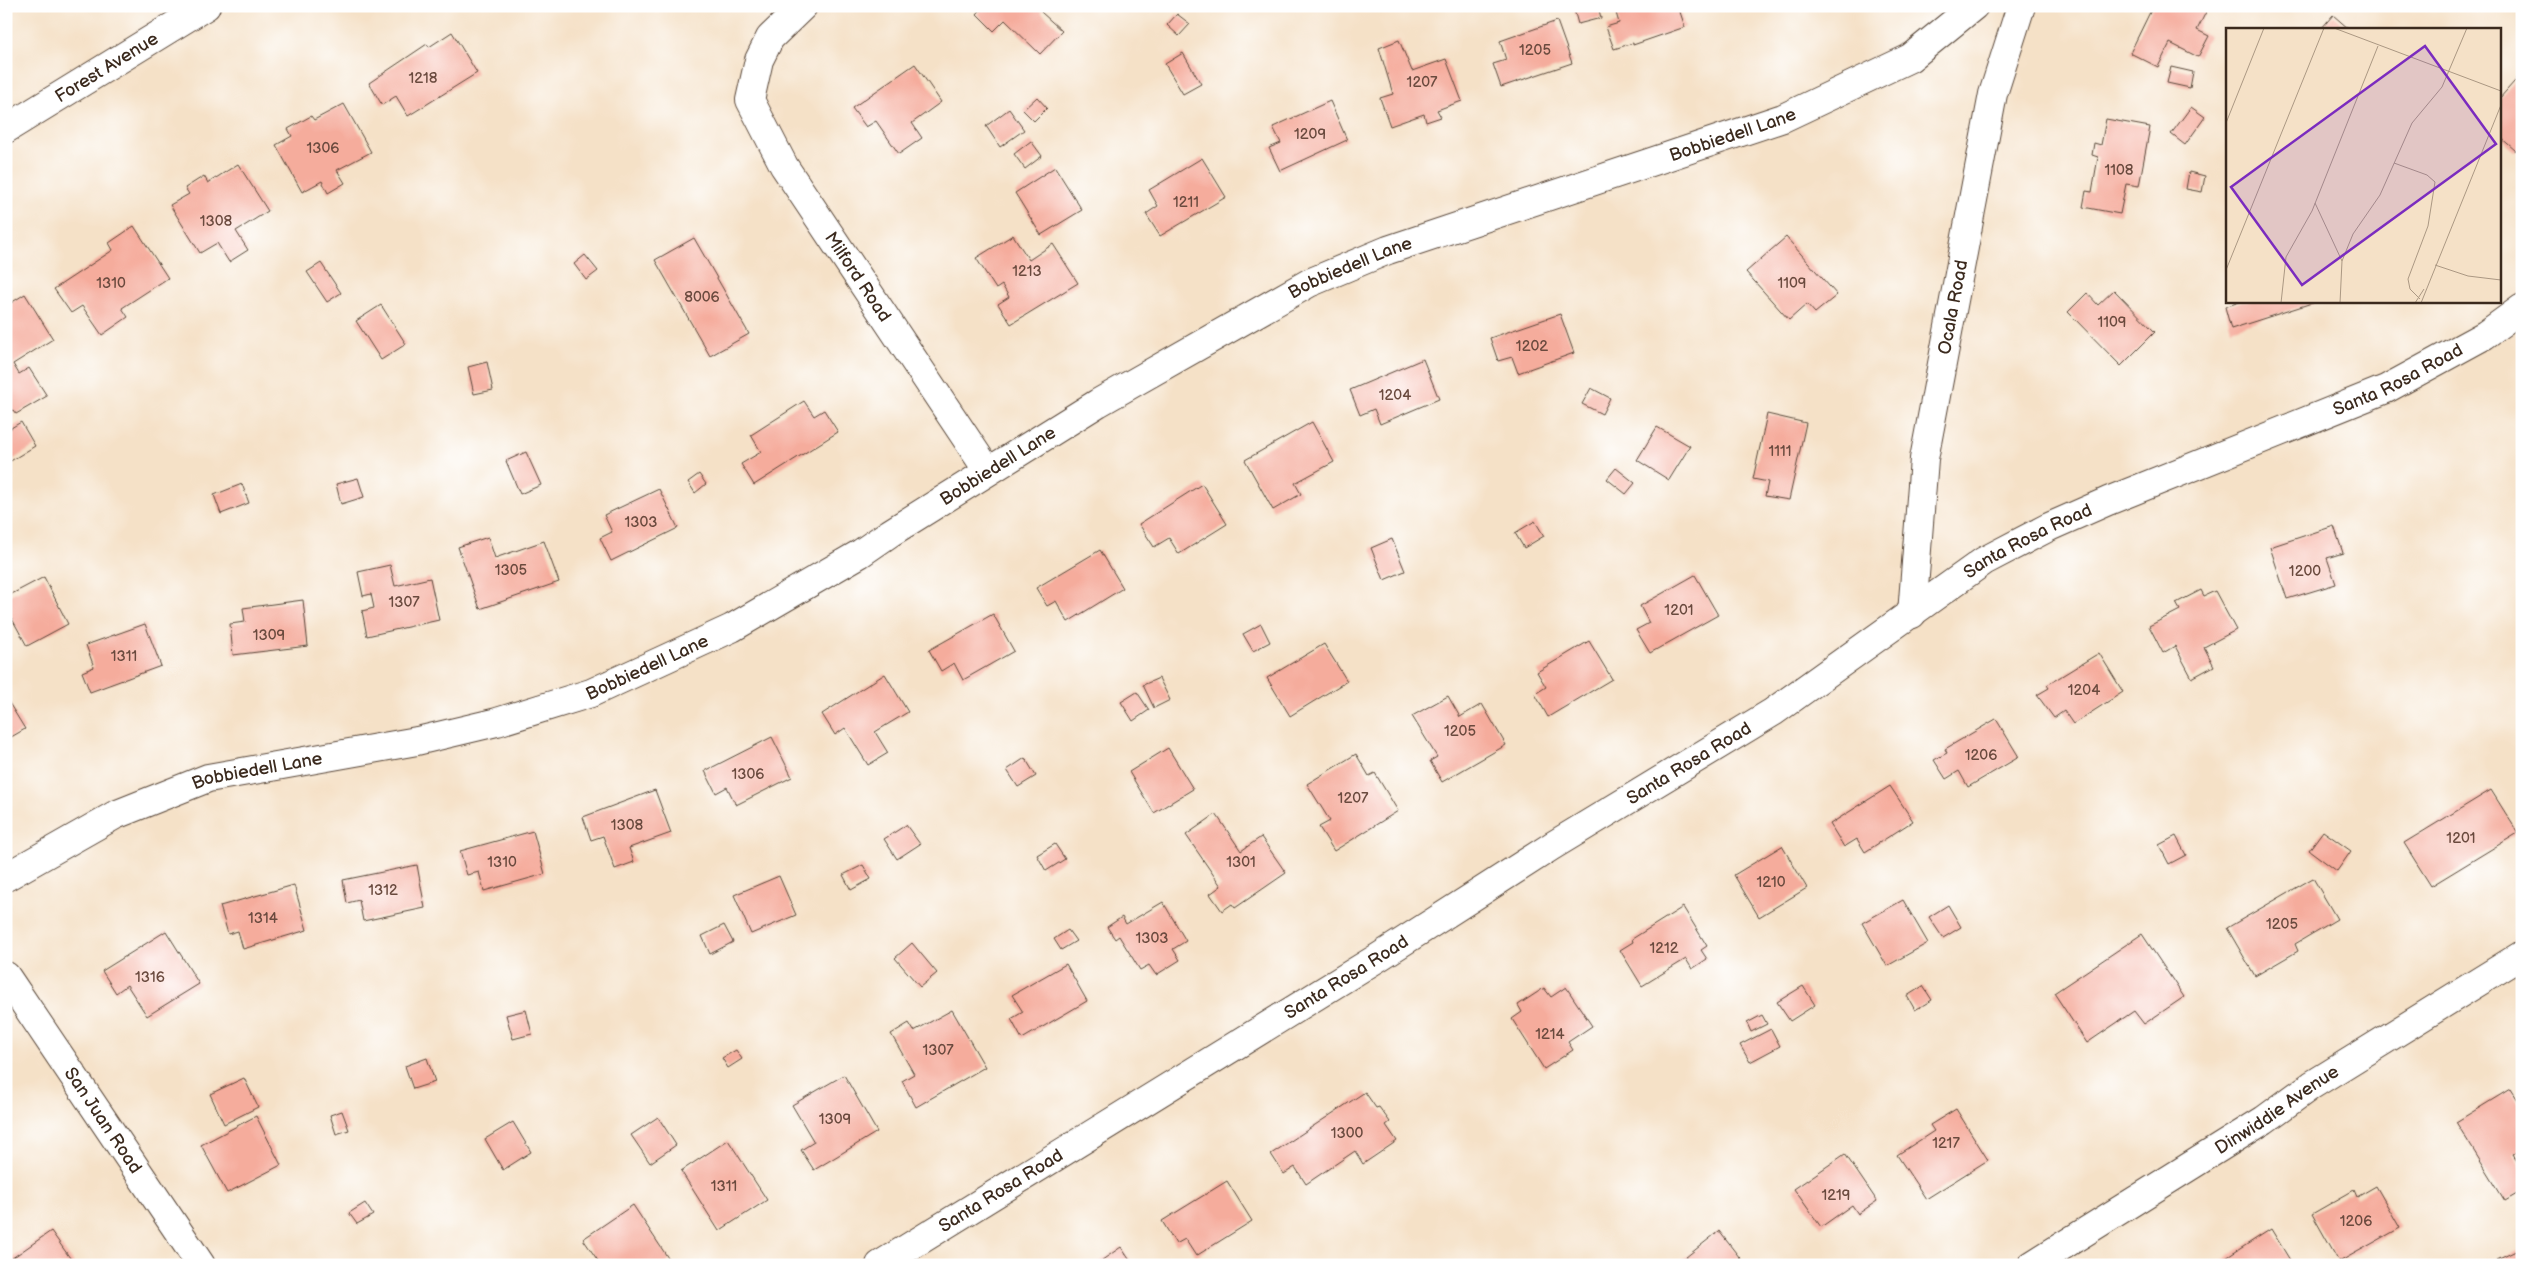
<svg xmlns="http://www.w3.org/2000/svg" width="2528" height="1271" font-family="'Balsamiq Sans',sans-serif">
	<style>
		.building { fill: #f5ac9c }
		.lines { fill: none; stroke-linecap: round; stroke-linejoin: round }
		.street-casing { stroke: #574537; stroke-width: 30 }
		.secondary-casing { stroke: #574537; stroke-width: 30 }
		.street { stroke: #fff; stroke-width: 28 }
		.secondary { stroke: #fff; stroke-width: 28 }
		.labels { text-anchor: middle; stroke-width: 4; stroke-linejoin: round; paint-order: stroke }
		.number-label { font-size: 15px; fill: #6a4a3e }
		.street-label { font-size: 18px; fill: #3b2a1e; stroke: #fff }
		.inset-road { fill: none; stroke: #ab9883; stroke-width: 1 }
		.view { fill: #7b2cbf; fill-opacity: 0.15; stroke: #7b2cbf; stroke-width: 2.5 }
		.inset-edge { fill: none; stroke: #3b2a1e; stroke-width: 2.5 }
	</style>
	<rect width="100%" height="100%" fill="#fff"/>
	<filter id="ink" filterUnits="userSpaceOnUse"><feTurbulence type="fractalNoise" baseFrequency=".02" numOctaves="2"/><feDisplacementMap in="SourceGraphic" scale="10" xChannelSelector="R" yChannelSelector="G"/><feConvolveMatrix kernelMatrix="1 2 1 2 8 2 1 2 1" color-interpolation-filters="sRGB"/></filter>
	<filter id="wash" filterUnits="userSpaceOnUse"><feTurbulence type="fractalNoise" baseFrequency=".0096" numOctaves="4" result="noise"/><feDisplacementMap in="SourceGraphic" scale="20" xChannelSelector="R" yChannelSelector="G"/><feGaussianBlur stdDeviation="1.12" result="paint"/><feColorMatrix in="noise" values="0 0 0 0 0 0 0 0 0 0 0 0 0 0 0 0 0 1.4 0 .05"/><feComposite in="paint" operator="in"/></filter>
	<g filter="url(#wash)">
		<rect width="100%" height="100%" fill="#f5e1c7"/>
		<g id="blocks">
			<g class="building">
				<path d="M984,6H1046L1041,12L1062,31L1040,54L1005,20L994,31L977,14Z"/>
				<path d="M1573,6H1598L1601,18L1578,24Z"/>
				<path d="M1614,6H1678L1685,27L1633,45V43L1614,49L1606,27L1619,23Z"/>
				<path d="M2153,6H2209L2197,30L2209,36L2198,57L2170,43L2158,67L2130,53Z"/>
				<path d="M1177,14L1190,24L1179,36L1167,25Z"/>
				<path d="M2333,15L2349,29H2321Z"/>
				<path d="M1557,21L1572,63L1501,87L1493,64L1506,60L1500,41Z"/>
				<path d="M452,32L477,73L408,116L396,96L382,105L369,83L427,44L429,47Z"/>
				<path d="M1399,40L1412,71L1446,59L1462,101L1437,110L1441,117L1426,122L1424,114L1390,126L1380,98L1393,94L1379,48Z"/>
				<path d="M1183,53L1201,84L1183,94L1165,64Z"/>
				<path d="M915,64L941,102L912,123L922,138L899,154L876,121L866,127L852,108Z"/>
				<path d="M2171,67L2193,72L2190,88L2167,83Z"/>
				<path d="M2522,73V144L2516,151L2499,136V128L2503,123L2499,120V99Z"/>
				<path d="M1037,97L1047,108L1034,121L1023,110Z"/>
				<path d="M1330,101L1347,140L1280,171L1269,148L1281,143L1273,127Z"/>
				<path d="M344,104L371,152L337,170L345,183L328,193L322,181L302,192L276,145L292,136L288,129L311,116L314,120Z"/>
				<path d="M2191,107L2205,117L2185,145L2171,134Z"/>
				<path d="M1009,109L1024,130L1000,147L986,126Z"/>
				<path d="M2106,119L2150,127L2139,186L2126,184L2120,214L2083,207L2086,191L2092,192L2098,157L2092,155L2094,143L2101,145Z"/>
				<path d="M1031,141L1042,156L1025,169L1014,154Z"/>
				<path d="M1202,158L1226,197L1160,236L1146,214L1158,206L1149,190Z"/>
				<path d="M238,164L268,211L236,231L248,250L229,262L217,243L200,253L170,205L189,194L185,188L204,176L208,183Z"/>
				<path d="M1055,167L1082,210L1041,235L1015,193Z"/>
				<path d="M2189,172L2205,176L2202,192L2186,189Z"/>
				<path d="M134,226L168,278L122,308L128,317L102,335L82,306L71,313L54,289L113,250L109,243Z"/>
				<path d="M1013,235L1029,260L1053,244L1078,283L1011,324L998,304L1009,297L1002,285L996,289L976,258Z"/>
				<path d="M1786,237L1837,295L1815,313L1807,304L1789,320L1746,272Z"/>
				<path d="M694,238L749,334L710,356L655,260Z"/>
				<path d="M585,255L598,271L586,280L574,264Z"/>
				<path d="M321,263L341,293L327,302L307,272Z"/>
				<path d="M2114,290L2155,332L2121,366L2068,312L2087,293L2098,305Z"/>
				<path d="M25,294L53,339L13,364L19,374L29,368L47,396L16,414L13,410L9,412L6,408V306Z"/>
				<path d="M2242,301H2315V302L2231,329L2225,307Z"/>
				<path d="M381,305L406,344L381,360L356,321Z"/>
				<path d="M1560,314L1574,353L1518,373L1512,357L1498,361L1490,338Z"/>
				<path d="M1423,359L1439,399L1380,424L1374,409L1360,415L1350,390Z"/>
				<path d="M487,362L493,390L474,394L468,367Z"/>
				<path d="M1591,388L1610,398L1602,414L1582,404Z"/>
				<path d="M804,401L814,416L824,410L838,432L754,485L741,464L761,452L751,435Z"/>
				<path d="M1767,414L1806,423L1789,500L1765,496L1768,482L1753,479Z"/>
				<path d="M21,422L35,446L9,462L6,457V431Z"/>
				<path d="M1312,422L1334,462L1295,483L1301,494L1273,510L1245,460Z"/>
				<path d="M1657,427L1690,446L1669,480L1637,460Z"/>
				<path d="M526,452L541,485L520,494L506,461Z"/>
				<path d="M1616,468L1635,483L1626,494L1607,479Z"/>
				<path d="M699,474L706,484L695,493L688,482Z"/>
				<path d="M358,478L364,497L341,504L336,484Z"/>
				<path d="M242,484L249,503L221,514L214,495Z"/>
				<path d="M1202,484L1227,524L1179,554L1169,538L1154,547L1139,524Z"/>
				<path d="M659,489L678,528L611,561L600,538L612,532L604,515Z"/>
				<path d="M1535,521L1544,536L1524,548L1515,533Z"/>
				<path d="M2334,526L2343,553L2327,558L2336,584L2287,599L2270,547Z"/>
				<path d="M488,537L495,558L544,541L559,582L480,609L458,547Z"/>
				<path d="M1392,539L1405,571L1384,580L1371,548Z"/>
				<path d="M1100,550L1123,588L1068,622L1056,601L1047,606L1036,588Z"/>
				<path d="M390,565L395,586L430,578L439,620L367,636L362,611L374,608L371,594L363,596L358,572Z"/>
				<path d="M1695,575L1718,615L1650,653L1636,630L1649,623L1640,606Z"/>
				<path d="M44,577L68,624L27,646L6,608V597Z"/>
				<path d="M2201,590L2204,596L2215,591L2236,630L2204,647L2214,666L2192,678L2175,646L2163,653L2149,626L2180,610L2176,603Z"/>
				<path d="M303,600L308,646L233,655L230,624L245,622L243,608Z"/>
				<path d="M993,614L1014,651L963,680L954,663L941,671L929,650Z"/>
				<path d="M145,624L161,666L90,692L82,672L94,667L86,645Z"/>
				<path d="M1261,624L1270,642L1253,651L1243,634Z"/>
				<path d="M1589,641L1612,679L1548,717L1535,694L1546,687L1537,672Z"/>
				<path d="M1324,644L1347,681L1290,716L1267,678Z"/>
				<path d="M2099,653L2123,692L2073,724L2064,711L2054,718L2037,695L2049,688L2047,685Z"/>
				<path d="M885,674L908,712L875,732L888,753L868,765L845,728L835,735L822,714Z"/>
				<path d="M1159,678L1170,700L1154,708L1143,685Z"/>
				<path d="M1137,692L1149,710L1133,721L1121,702Z"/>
				<path d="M1448,696L1460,717L1482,704L1506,745L1442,782L1430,761L1437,757L1412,716Z"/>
				<path d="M6,698L25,729L6,740Z"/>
				<path d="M1996,719L2019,757L1968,787L1959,771L1946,779L1934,760L1947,753L1945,749Z"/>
				<path d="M772,737L792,777L736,805L727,787L716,793L705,771Z"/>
				<path d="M1168,748L1193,789L1154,813L1129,772Z"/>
				<path d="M1356,754L1369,776L1375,773L1398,811L1334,851L1319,827L1330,821L1307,784Z"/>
				<path d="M1025,758L1036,776L1018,787L1007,770Z"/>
				<path d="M1890,786L1913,821L1865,852L1857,839L1844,847L1830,824Z"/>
				<path d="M655,790L671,833L629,848L634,862L615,869L603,836L591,840L583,817Z"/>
				<path d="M2491,790L2518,833L2431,886L2404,843Z"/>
				<path d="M1216,814L1241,851L1261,837L1286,873L1235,908L1232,904L1222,911L1210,894L1221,886L1186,835Z"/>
				<path d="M906,825L920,844L897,859L884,839Z"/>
				<path d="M533,831L545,874L484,891L479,872L467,875L460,851Z"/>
				<path d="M2323,831L2351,851L2337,871L2309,850Z"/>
				<path d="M2176,836L2186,855L2169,864L2159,845Z"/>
				<path d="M1055,844L1065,859L1046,871L1037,855Z"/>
				<path d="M1782,846L1807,888L1759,917L1734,875Z"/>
				<path d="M417,865L425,908L363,921L359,900L347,903L343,880Z"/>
				<path d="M863,865L871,879L851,890L843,875Z"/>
				<path d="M779,876L796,915L751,934L734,895Z"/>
				<path d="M2313,878L2337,919L2295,944L2298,951L2255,976L2227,928Z"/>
				<path d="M294,885L307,930L243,949L238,931L228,934L220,906Z"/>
				<path d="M1903,900L1928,943L1887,966L1862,923Z"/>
				<path d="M1163,902L1186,941L1173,949L1180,960L1156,975L1149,965L1140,970L1119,936L1115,939L1107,927L1122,917L1126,924Z"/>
				<path d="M1948,905L1961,927L1943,938L1929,917Z"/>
				<path d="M1683,907L1707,946L1701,950L1707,959L1692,969L1686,959L1642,986L1620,950L1633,942L1632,939Z"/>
				<path d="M724,925L733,942L710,954L702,936Z"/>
				<path d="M1068,930L1076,941L1061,950L1054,939Z"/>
				<path d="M166,931L199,984L147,1016L127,985L116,993L102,971Z"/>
				<path d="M2142,934L2184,997L2144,1024L2134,1011L2087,1043L2054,993Z"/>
				<path d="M912,943L937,973L920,987L895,958Z"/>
				<path d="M1066,964L1087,1001L1022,1039L1011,1019L1023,1012L1012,995Z"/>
				<path d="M1803,986L1815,1005L1790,1021L1777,1002Z"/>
				<path d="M1923,986L1932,1000L1915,1010L1907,996Z"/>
				<path d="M1566,987L1592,1026L1568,1042L1573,1050L1544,1069L1512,1019L1522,1012L1518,1005L1544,988L1551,997Z"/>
				<path d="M526,1010L532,1034L513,1039L506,1015Z"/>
				<path d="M952,1010L985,1067L916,1107L902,1081L914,1074L891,1034L909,1023L914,1031Z"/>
				<path d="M1762,1015L1767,1024L1751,1032L1747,1023Z"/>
				<path d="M1771,1029L1780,1046L1750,1062L1740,1045Z"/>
				<path d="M736,1050L742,1059L728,1068L722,1058Z"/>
				<path d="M427,1058L435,1082L413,1089L405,1066Z"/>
				<path d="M844,1075L877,1132L814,1170L801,1150L814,1142L792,1105Z"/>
				<path d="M244,1078L258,1107L224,1124L210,1094Z"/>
				<path d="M2510,1089L2522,1108V1150L2513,1155L2522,1169V1191L2505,1201L2456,1122Z"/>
				<path d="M1365,1092L1376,1108L1379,1107L1390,1122L1386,1125L1397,1141L1363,1164L1355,1151L1306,1184L1295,1167L1284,1174L1271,1154Z"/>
				<path d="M1956,1109L1988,1160L1926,1199L1897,1155L1934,1131L1930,1125Z"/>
				<path d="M342,1111L349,1130L336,1134L330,1115Z"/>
				<path d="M256,1116L281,1165L227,1193L201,1145Z"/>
				<path d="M658,1117L676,1145L650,1163L631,1135Z"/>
				<path d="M513,1122L531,1152L503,1170L485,1139Z"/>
				<path d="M728,1140L767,1200L719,1231L681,1171Z"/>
				<path d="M1845,1154L1877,1201L1858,1214L1852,1205L1821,1227L1794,1189Z"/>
				<path d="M1227,1181L1252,1221L1196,1256L1185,1239L1176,1244L1162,1221Z"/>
				<path d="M2376,1186L2400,1228L2339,1262L2312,1214L2354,1190L2357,1197Z"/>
				<path d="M365,1203L373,1215L357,1224L349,1213Z"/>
				<path d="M633,1205L670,1261L665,1265H601L583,1239Z"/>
				<path d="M2271,1229L2293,1265H2215Z"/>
				<path d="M51,1231L75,1265H10L8,1261Z"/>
				<path d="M1719,1231L1743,1262L1739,1265H1676Z"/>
				<path d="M1121,1247L1133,1265H1095Z"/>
				<path d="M2518,1250L2522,1265H2499L2497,1260Z"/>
			</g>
		</g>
	</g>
	<g filter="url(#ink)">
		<use href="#blocks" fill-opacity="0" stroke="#574537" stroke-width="1"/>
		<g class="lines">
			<g class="street-casing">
				<g id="street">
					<path id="s1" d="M803,6L770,38L759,60L750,100L784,166L988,471"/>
					<path id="s2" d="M1912,614L1924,459L1993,94L2021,6"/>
					<path id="s3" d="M6,877L115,815L208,778L417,741L497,722L591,693L732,628L861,553L890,533L1098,403L1309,283L1388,250L1783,118L1910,58L1974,6"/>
					<path id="s4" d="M6,976L201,1265"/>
					<path id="s5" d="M880,1265L1379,957L1552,846L1773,712L1984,561L2049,527L2108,501L2386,389L2485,335L2522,308"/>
					<path id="s6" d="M2032,1265L2264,1120L2312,1085L2522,955"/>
				</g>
			</g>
			<g class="secondary-casing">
				<g id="secondary">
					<path id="s7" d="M6,129L206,6"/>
				</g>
			</g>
			<use href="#street" class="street"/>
			<use href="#secondary" class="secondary"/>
		</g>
	</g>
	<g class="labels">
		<g class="number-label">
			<text x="1535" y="55">1205</text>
			<text x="423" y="83">1218</text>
			<text x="1422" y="87">1207</text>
			<text x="1310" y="139">1209</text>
			<text x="323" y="153">1306</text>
			<text x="2119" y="175">1108</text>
			<text x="1186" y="207">1211</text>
			<text x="216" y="226">1308</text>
			<text x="1027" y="276">1213</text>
			<text x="111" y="288">1310</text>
			<text x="1792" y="288">1109</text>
			<text x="702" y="302">8006</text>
			<text x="2112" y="327">1109</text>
			<text x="1532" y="351">1202</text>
			<text x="1395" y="400">1204</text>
			<text x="1780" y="456">1111</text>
			<text x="641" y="527">1303</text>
			<text x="511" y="575">1305</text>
			<text x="2305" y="576">1200</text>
			<text x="404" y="607">1307</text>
			<text x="1679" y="615">1201</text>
			<text x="269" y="640">1309</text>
			<text x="124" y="661">1311</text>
			<text x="2084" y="695">1204</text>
			<text x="1460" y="736">1205</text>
			<text x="1981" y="760">1206</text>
			<text x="748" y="779">1306</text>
			<text x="1353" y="803">1207</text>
			<text x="627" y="830">1308</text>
			<text x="2461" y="843">1201</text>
			<text x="502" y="867">1310</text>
			<text x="1241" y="867">1301</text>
			<text x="1771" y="887">1210</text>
			<text x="383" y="895">1312</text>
			<text x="263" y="923">1314</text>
			<text x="2282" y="929">1205</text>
			<text x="1152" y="943">1303</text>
			<text x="1664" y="953">1212</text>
			<text x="150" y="982">1316</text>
			<text x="1550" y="1039">1214</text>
			<text x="938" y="1055">1307</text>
			<text x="835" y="1124">1309</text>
			<text x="1347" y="1138">1300</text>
			<text x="1946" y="1148">1217</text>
			<text x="724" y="1191">1311</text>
			<text x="1836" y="1200">1219</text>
			<text x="2356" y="1226">1206</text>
		</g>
		<g class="street-label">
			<text dy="6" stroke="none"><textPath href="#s7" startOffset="118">Forest Avenue</textPath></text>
			<text dy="6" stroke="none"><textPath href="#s3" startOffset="1895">Bobbiedell Lane</textPath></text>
			<text dy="6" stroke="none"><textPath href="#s3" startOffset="1490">Bobbiedell Lane</textPath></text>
			<text dy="6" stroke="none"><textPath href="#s1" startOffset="319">Milford Road</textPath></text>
			<text dy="6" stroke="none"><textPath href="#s2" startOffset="310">Ocala Road</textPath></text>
			<text dy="6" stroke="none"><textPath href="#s5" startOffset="1762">Santa Rosa Road</textPath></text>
			<text dy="6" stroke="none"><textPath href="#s3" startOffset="1085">Bobbiedell Lane</textPath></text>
			<text dy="6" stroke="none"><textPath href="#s5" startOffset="1358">Santa Rosa Road</textPath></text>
			<text dy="6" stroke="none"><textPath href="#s3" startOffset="680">Bobbiedell Lane</textPath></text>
			<text dy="6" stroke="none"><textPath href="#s5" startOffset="952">Santa Rosa Road</textPath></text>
			<text dy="6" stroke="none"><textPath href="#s3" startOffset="275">Bobbiedell Lane</textPath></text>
			<text dy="6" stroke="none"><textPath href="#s5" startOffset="548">Santa Rosa Road</textPath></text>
			<text dy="6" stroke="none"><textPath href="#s6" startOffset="290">Dinwiddie Avenue</textPath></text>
			<text dy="6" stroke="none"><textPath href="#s4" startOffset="174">San Juan Road</textPath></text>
			<text dy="6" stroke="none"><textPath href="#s5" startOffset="142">Santa Rosa Road</textPath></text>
		</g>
	</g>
	<g transform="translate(2226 28)">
		<rect width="275" height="275" fill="#f5e1c7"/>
		<path class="inset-road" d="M108,0L275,63M0,95L38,0M168,135L201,147L209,154L202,198L182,251L184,261L194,271M89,175L116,233L114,275M116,233L127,206L154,167L186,95L216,59L241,0M209,237L242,248L275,252M0,242L98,0M55,275L60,229L86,183L152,18M189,275L198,261M195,275L275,77"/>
		<path class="view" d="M199,18L270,116L76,257L5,159Z"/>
		<rect width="275" height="275" class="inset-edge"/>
	</g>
	<rect width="2528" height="1271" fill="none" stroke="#fff" stroke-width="25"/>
</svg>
